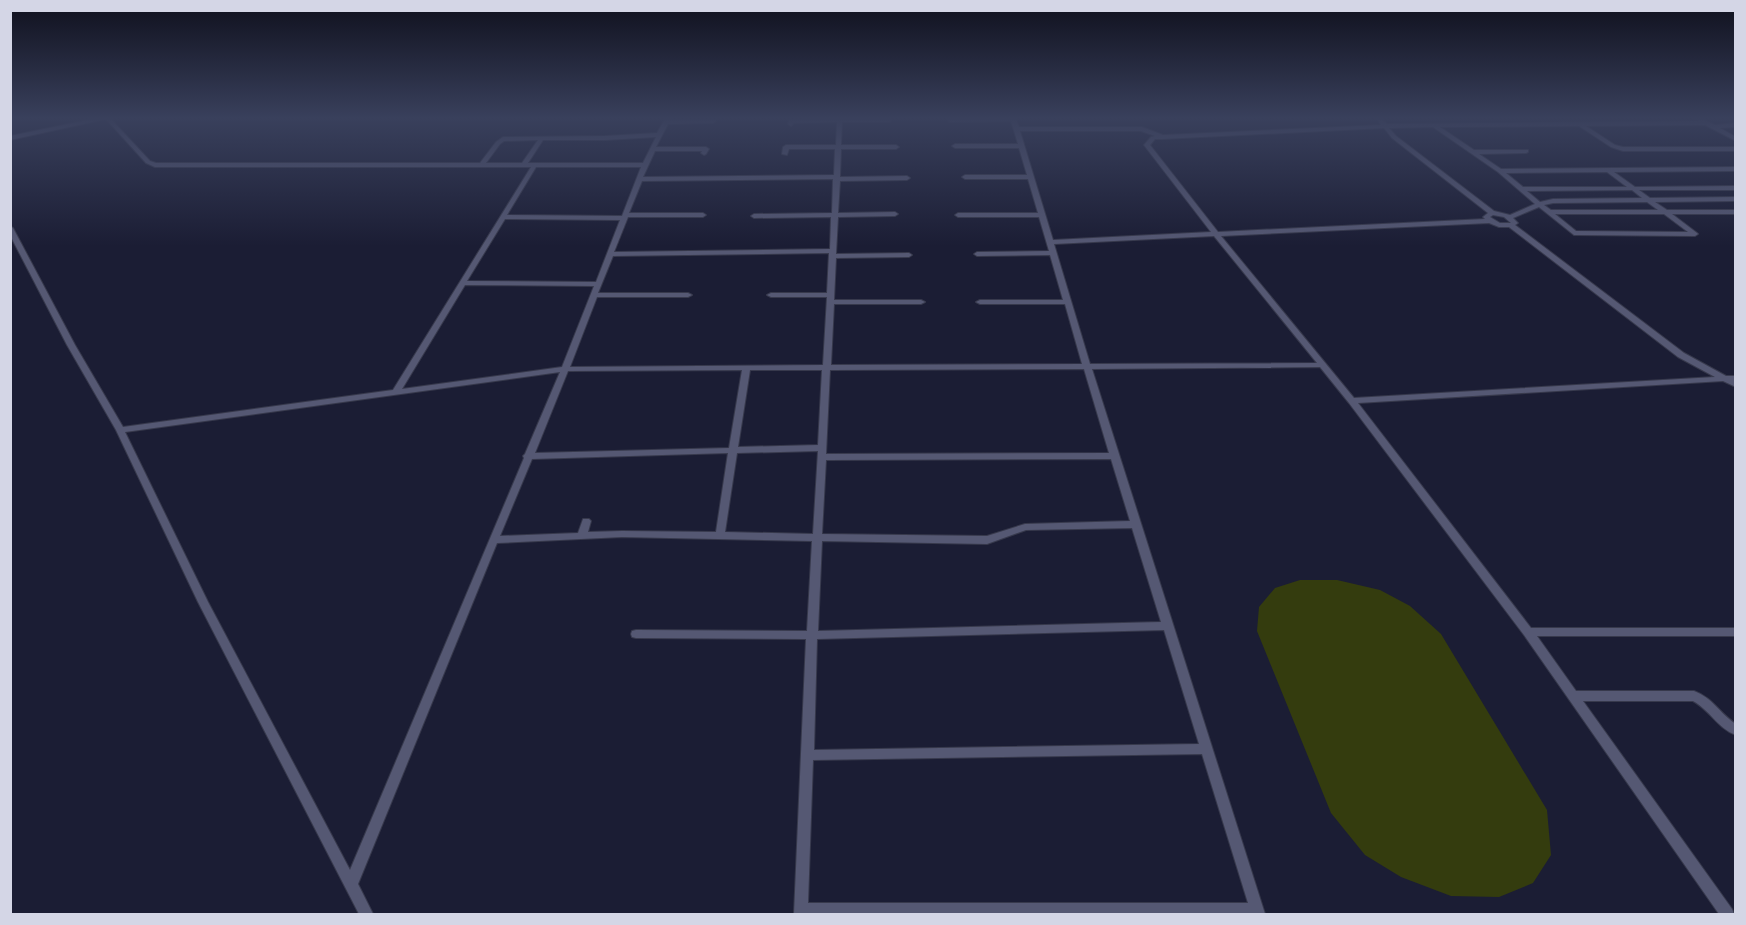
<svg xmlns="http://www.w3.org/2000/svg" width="1746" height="925" font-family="Rubik,sans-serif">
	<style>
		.green { fill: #343c0e }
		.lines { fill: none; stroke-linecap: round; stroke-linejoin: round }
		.street-casing { stroke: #37394c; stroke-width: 2 }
		.street { fill: #555873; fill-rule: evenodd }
	</style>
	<rect width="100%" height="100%" fill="#1b1d34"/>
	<path class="green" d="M1300,580H1337L1380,590L1410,606L1441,634L1547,810L1551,855L1533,883L1499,897L1451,896L1401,877L1365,855L1331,813L1257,631L1259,607L1275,588Z"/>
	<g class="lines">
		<g class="street-casing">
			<path id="street" d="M102,117H109L150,161L156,163H480L496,142L503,137L605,136L657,133L666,117H670L669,120H715L716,121L713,123L668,124L656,147H706L709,149L706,154L704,155L701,153L702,151H655L643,177L834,175L835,149H789L787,155L782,154L783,147L786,145H836L837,122L794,123L791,126L788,124L789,120L837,119L838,117H842L843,119H891V121L889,122H842L841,145H896L899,147L896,149H841L840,177L907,176L910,178L907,180L840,181L838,213L895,212L898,214L895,216L838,217L836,254L909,253L912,255L909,257L836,258L834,300H921L925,302L921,304H834L831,365L1082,364L1065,304H980L976,302L980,300H1063L1050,255L977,256L974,254L977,252L1049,251L1039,217H958L955,215L958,213H1038L1028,179H965L962,177L965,175H1027L1019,148H955L952,146L955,144H1018L1011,121L950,122L948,121V119L1015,117L1019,127H1142L1163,135L1381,125L1376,117H1380L1387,124L1699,121L1693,117H1698L1715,125L1736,123V127L1720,128L1736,137V141L1705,125L1586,126L1615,145L1623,147H1736V151H1623L1611,147L1579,126L1440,127L1474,150H1528V152L1526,153L1479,154L1501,169L1736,167V171L1614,172L1635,187L1736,186V190H1639L1650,198L1736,197V201L1655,202L1667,210H1736V214H1672L1697,233L1698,234L1695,236L1574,235L1539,207L1513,218L1518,223L1515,225L1684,353L1726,376H1736V380L1734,381H1736V387L1723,381L1358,403L1531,628H1736V636H1537L1576,691H1694C1713,698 1719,713 1736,724V735C1717,728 1710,710 1693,701H1583L1732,909L1734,914H1719L1524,635L1349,403L1320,367L1092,369L1265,914H794L806,639L636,638L632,637L631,634L632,631L636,630L807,631L812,541L622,537L497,543L358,884L373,914H359L198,602L116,430L67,345L10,235V226L13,228L75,345L123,427L393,390L531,167H155L146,163L106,119L10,140V136ZM1433,127L1498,172L1535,204L1510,215L1494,211L1396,136L1389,128ZM1384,128L1392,138L1488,213L1483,217L1485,219L1218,232L1150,145L1155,139H1162ZM1020,131H1141L1155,136L1151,137L1144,145L1211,232L1053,240ZM656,137L643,163H528L543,140H605ZM538,140L522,163H486L500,144L504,141ZM536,167H641L622,216L507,215ZM1607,172L1627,187H1523L1506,173ZM833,179L832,213L754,214L751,216L754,218L831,217L830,249L614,252L628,217H703L706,215L703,213H629L642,181ZM1632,190L1642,198L1553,199L1540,202L1527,191ZM1647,202L1658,210H1551L1544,205L1553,203ZM1555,214H1664L1688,232L1576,231ZM1493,215L1504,217L1511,223H1500L1490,217ZM505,219L620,220L596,282L467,281ZM1489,223L1499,227H1509L1678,357L1715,377L1354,398L1221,236ZM1214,236L1317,363L1090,364L1054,244ZM829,253L827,293H771L767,295L771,297H827L823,365L570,367L597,297H688L692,295L688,293H598L613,256ZM465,285L594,286L562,367L402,389ZM1084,369L1109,453L826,454L830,370ZM742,370L729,448L535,453L568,371ZM750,370H822L818,445L738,447ZM560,372L525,454L523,456L524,458L350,870L208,602L125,432ZM818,451L813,534L725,532L737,453ZM728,453L716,532L622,531L588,532L591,521L589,519H583L578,533L500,536L532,459ZM1111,459L1130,521L1025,524L987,536L822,534L826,460ZM1132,528L1161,622L818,631L822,541L987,544L1026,530ZM1164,630L1199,744L814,750L817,639ZM1202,754L1248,903H808L813,760Z"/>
		</g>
		<use href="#street" class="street"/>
	</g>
	<linearGradient id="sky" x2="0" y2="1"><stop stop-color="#0f101d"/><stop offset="0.48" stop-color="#39405c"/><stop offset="1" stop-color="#39405c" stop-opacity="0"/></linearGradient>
	<rect width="1746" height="246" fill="url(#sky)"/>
	<rect width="1746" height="925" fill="none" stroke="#d4d6e6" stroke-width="24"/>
</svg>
